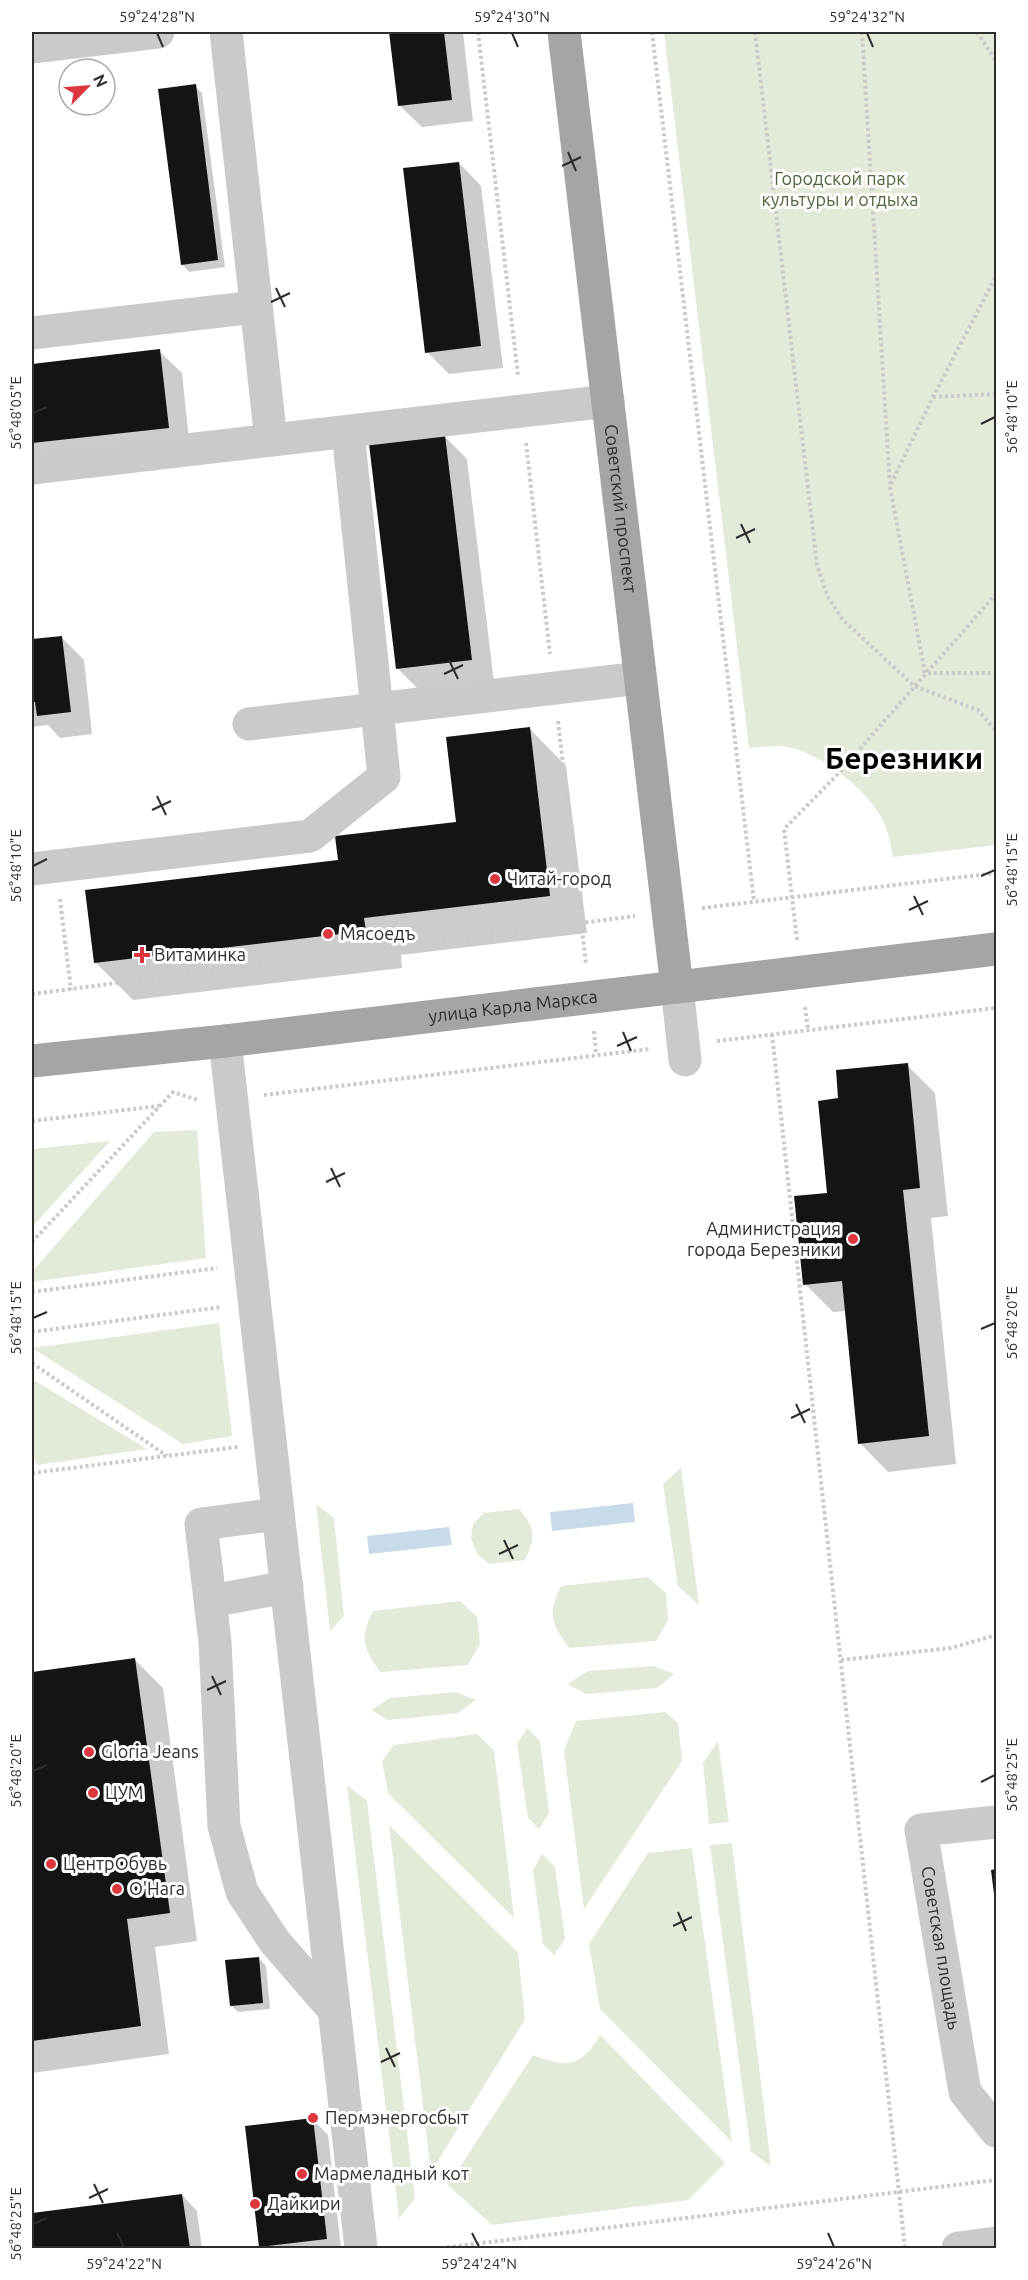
<svg xmlns="http://www.w3.org/2000/svg" width="1028" height="2280" font-family="Ubuntu,sans-serif">
	<style>
		.green { fill: #e2eada }
		.water { fill: #c7dbe9 }
		.shadow { fill: #0003 }
		.building { fill: #141414 }
		.lines { fill: none; stroke-linecap: round; stroke-linejoin: round }
		.path { stroke: #cacaca; stroke-width: 4; stroke-dasharray: 3 3; stroke-linecap: butt }
		.minor { stroke: #cacaca; stroke-width: 33 }
		.major { stroke: #a5a5a5; stroke-width: 33 }
		.ticks { fill: none; stroke: #2d2d2d; stroke-width: 2 }
		.poi-dot { fill: #dc363f; stroke: #fff; stroke-width: 2 }
		.labels { text-anchor: middle; stroke-width: 6; stroke-linejoin: round; paint-order: stroke }
		.park-label { font-size: 18px; fill: #4f663c; stroke: #fff }
		.street-label { font-size: 18px; fill: #2d2d2d; stroke: #fff }
		.poi-label { font-size: 18px; fill: #2d2d2d; stroke: #fff; text-anchor: start }
		.town-label { font-size: 30px; font-weight: bold; fill: #000; stroke: #fff }
		.neatline { fill: none; stroke: #2d2d2d; stroke-width: 2 }
		.ticks-label { font-size: 15px; text-anchor: middle; fill: #2d2d2d }
	</style>
	<rect width="100%" height="100%" fill="#fff"/>
	<g class="green">
		<path d="M664,32H996V845L893,857C891,846 889,835 885,825C872,792 817,749 781,746C771,746 759,747 749,748Z"/>
		<path d="M197,1130L206,1258L32,1282V1272L154,1132Z"/>
		<path d="M110,1141L32,1227V1149Z"/>
		<path d="M219,1323L232,1436L183,1444L32,1348Z"/>
		<path d="M32,1379L147,1449L37,1465L32,1452Z"/>
		<path d="M681,1468L699,1605L678,1586L663,1484Z"/>
		<path d="M316,1504L334,1518L344,1616L330,1631Z"/>
		<path d="M519,1509C535,1527 536,1538 525,1560L489,1564L478,1555L471,1539L473,1524L484,1513Z"/>
		<path d="M648,1577L666,1593L668,1620L656,1641L569,1648C551,1623 547,1615 561,1586Z"/>
		<path d="M460,1601L477,1617L480,1644L468,1665L380,1672C363,1647 359,1639 373,1611Z"/>
		<path d="M654,1666L674,1674L657,1688L586,1694L568,1684L588,1671Z"/>
		<path d="M456,1692L476,1700L458,1713L388,1720L371,1710L390,1698Z"/>
		<path d="M665,1712L678,1723L682,1761L584,1909L564,1751L576,1721Z"/>
		<path d="M527,1728L540,1741L549,1813L539,1829L528,1818L517,1744Z"/>
		<path d="M477,1734L494,1750L514,1918L388,1793L382,1761L394,1745Z"/>
		<path d="M718,1741L729,1822L709,1824L703,1763Z"/>
		<path d="M347,1785L367,1801L415,2199L399,2218Z"/>
		<path d="M389,1825L518,1953L525,2019L431,2172Z"/>
		<path d="M732,1843L771,2166L751,2152L710,1845Z"/>
		<path d="M692,1848L732,2142L600,2009L589,1944L648,1853Z"/>
		<path d="M542,1854L555,1867L565,1939L554,1955L543,1944L533,1870Z"/>
		<path d="M600,2035L725,2163L688,2200L492,2225L448,2185L533,2055C566,2068 581,2068 600,2035Z"/>
	</g>
	<g class="water">
		<path d="M633,1503L635,1522L552,1531L550,1512Z"/>
		<path d="M449,1527L452,1545L369,1554L367,1536Z"/>
	</g>
	<g class="shadow">
		<path d="M391,32H463L473,121L422,127L399,105Z"/>
		<path d="M195,86L202,93L225,267L189,272L182,264Z"/>
		<path d="M459,163L481,186L503,368L449,374L427,352Z"/>
		<path d="M159,351L182,373L190,449L32,468V366Z"/>
		<path d="M445,437L467,459L494,682L419,690L397,668Z"/>
		<path d="M62,638L84,660L92,734L60,738L48,725L32,727V641Z"/>
		<path d="M529,728L566,766L587,933L401,955L402,968L133,1000L95,962L340,862L457,823Z"/>
		<path d="M907,1065L935,1093L948,1216L931,1218L956,1464L888,1472L860,1443L846,1311L833,1312L805,1284L828,1194L840,1100Z"/>
		<path d="M135,1660L163,1688L197,1941L155,1947L169,2054L32,2073V1674Z"/>
		<path d="M259,1958L266,1966L270,2009L238,2012L231,2005Z"/>
		<path d="M313,2120L328,2135L341,2248H263L261,2246Z"/>
		<path d="M182,2195L197,2211L202,2248H32V2214Z"/>
	</g>
	<g class="building">
		<path d="M389,32H444L452,100L398,106Z"/>
		<path d="M196,84L218,260L181,265L158,89Z"/>
		<path d="M459,162L481,346L425,353L403,168Z"/>
		<path d="M160,349L169,428L32,443V364Z"/>
		<path d="M445,435L472,660L396,669L369,444Z"/>
		<path d="M62,636L71,712L37,716L35,702H32V639Z"/>
		<path d="M530,727L550,896L364,918L366,931L94,963L85,890L338,860L335,836L456,822L446,737Z"/>
		<path d="M908,1063L920,1188L903,1190L929,1436L858,1444L842,1281L803,1285L794,1196L827,1193L818,1101L838,1098L836,1070Z"/>
		<path d="M135,1658L170,1913L127,1919L141,2026L32,2041V1672Z"/>
		<path d="M996,1869V1902H995L991,1870Z"/>
		<path d="M259,1957L263,2003L230,2006L225,1960Z"/>
		<path d="M313,2118L327,2239L259,2247L245,2126Z"/>
		<path d="M182,2194L190,2248H32V2213Z"/>
	</g>
	<g class="lines">
		<g class="path">
			<path d="M478,32L518,376"/>
			<path d="M652,32L754,902"/>
			<path d="M755,32L817,565L828,597L843,620L914,686L978,710L996,731"/>
			<path d="M862,32L890,487L925,673H996"/>
			<path d="M977,32L996,61"/>
			<path d="M933,397L996,394"/>
			<path d="M526,443L550,654"/>
			<path d="M891,484L933,397L996,276"/>
			<path d="M558,721L586,964"/>
			<path d="M60,899L71,990"/>
			<path d="M702,908L996,873"/>
			<path d="M797,940L784,829L836,776L996,594"/>
			<path d="M32,994L635,916"/>
			<path d="M805,1007L808,1030"/>
			<path d="M594,1031L596,1055"/>
			<path d="M772,1034L905,2248"/>
			<path d="M717,1041L996,1008"/>
			<path d="M264,1095L650,1049"/>
			<path d="M32,1121L159,1106"/>
			<path d="M32,1242L173,1092L198,1100"/>
			<path d="M32,1292L217,1268"/>
			<path d="M32,1332L221,1307"/>
			<path d="M32,1363L167,1456"/>
			<path d="M32,1473L238,1447"/>
			<path d="M841,1660L951,1648L996,1635"/>
			<path d="M441,2248L996,2180"/>
		</g>
		<g class="minor">
			<path d="M226,32L271,440"/>
			<path d="M32,47L158,32"/>
			<path d="M32,333L256,307"/>
			<path d="M32,468L608,401"/>
			<path d="M249,724L640,678"/>
			<path d="M32,869L310,836L384,777L348,432"/>
			<path d="M677,987L685,1060"/>
			<path d="M225,1041L361,2248"/>
			<path d="M278,1514L201,1524L215,1642L224,1826L242,1892L275,1942L334,2010"/>
			<path d="M211,1601L287,1587"/>
			<path id="s1" d="M996,1822L921,1830L965,2092L996,2131"/>
			<path d="M958,2248L996,2243"/>
		</g>
		<g class="major">
			<path id="s2" d="M564,32L677,987"/>
			<path id="s3" d="M32,1061L225,1041L996,949"/>
		</g>
	</g>
	<path class="ticks" d="M157,33L163,47M512,33L518,47M867,33L873,47M568,152L576,171M562,166L581,157M276,288L285,307M271,302L290,293M33,413L47,407M981,424L995,417M741,524L750,543M736,538L755,529M449,660L458,679M444,674L463,665M157,796L166,815M152,810L171,801M33,866L47,859M981,876L995,870M914,896L923,915M909,910L928,901M623,1032L631,1051M617,1046L637,1037M331,1168L340,1187M326,1182L345,1173M33,1318L47,1312M981,1329L995,1323M796,1404L805,1423M791,1418L810,1409M504,1540L513,1559M499,1554L518,1545M212,1676L221,1695M207,1690L226,1681M33,1771L47,1765M981,1782L995,1775M678,1912L686,1931M673,1926L692,1917M386,2048L395,2067M381,2062L400,2053M94,2184L103,2203M89,2198L108,2189M33,2224L47,2218M117,2233L124,2247M472,2233L479,2247M828,2233L834,2247"/>
	<g class="poi-dot">
		<circle cx="495" cy="879" r="6"/>
		<circle cx="328" cy="934" r="6"/>
		<path d="M139 946h6v6h6v6h-6v6h-6v-6h-6v-6h6z"/>
		<circle cx="853" cy="1239" r="6"/>
		<circle cx="89" cy="1752" r="6"/>
		<circle cx="93" cy="1793" r="6"/>
		<circle cx="51" cy="1864" r="6"/>
		<circle cx="117" cy="1889" r="6"/>
		<circle cx="313" cy="2118" r="6"/>
		<circle cx="302" cy="2174" r="6"/>
		<circle cx="255" cy="2204" r="6"/>
	</g>
	<g class="labels">
		<g class="park-label">
			<text x="840" y="185">Городской парк<tspan x="840" dy="21">культуры и отдыха</tspan></text>
		</g>
		<g class="street-label">
			<text dy="6" stroke="none"><textPath href="#s2" startOffset="480">Советский проспект</textPath></text>
			<text dy="6" stroke="none"><textPath href="#s3" startOffset="484">улица Карла Маркса</textPath></text>
			<text dy="6" stroke="none"><textPath href="#s1" startOffset="195">Советская площадь</textPath></text>
		</g>
		<g class="poi-label">
			<text x="507" y="885">Читай-город</text>
			<text x="340" y="940">Мясоедъ</text>
			<text x="154" y="961">Витаминка</text>
			<text x="841" y="1235" text-anchor="end">Администрация<tspan x="841" dy="21">города Березники</tspan></text>
			<text x="101" y="1758">Gloria Jeans</text>
			<text x="105" y="1799">ЦУМ</text>
			<text x="63" y="1870">ЦентрОбувь</text>
			<text x="129" y="1895">O'Hara</text>
			<text x="325" y="2124">Пермэнергосбыт</text>
			<text x="314" y="2180">Мармеладный кот</text>
			<text x="267" y="2210">Дайкири</text>
		</g>
		<g class="town-label">
			<text x="904" y="769">Березники</text>
		</g>
	</g>
	<rect width="1028" height="2280" fill="none" stroke="#ffffff" stroke-width="66"/>
	<g transform="translate(87 87) rotate(65)"><circle r="28" fill="#ffffff" stroke="#ababab" stroke-width="1.5"/>
	<path d="M0-4.5L10 22L0 15L-10 22Z" fill="#dc363f"/>
	<text y="-9" font-size="16" font-weight="bold" text-anchor="middle" fill="#2d2d2d">N</text>
	</g>
	<rect x="33" y="33" width="962" height="2214" class="neatline"/>
	<g class="ticks-label">
		<text x="157" y="22">59°24'28"N</text>
		<text x="512" y="22">59°24'30"N</text>
		<text x="867" y="22">59°24'32"N</text>
		<text transform="translate(16 413) rotate(-90)" y="5">56°48'05"E</text>
		<text transform="translate(1012 417) rotate(-90)" y="5">56°48'10"E</text>
		<text transform="translate(16 866) rotate(-90)" y="5">56°48'10"E</text>
		<text transform="translate(1012 870) rotate(-90)" y="5">56°48'15"E</text>
		<text transform="translate(16 1318) rotate(-90)" y="5">56°48'15"E</text>
		<text transform="translate(1012 1323) rotate(-90)" y="5">56°48'20"E</text>
		<text transform="translate(16 1771) rotate(-90)" y="5">56°48'20"E</text>
		<text transform="translate(1012 1775) rotate(-90)" y="5">56°48'25"E</text>
		<text transform="translate(16 2224) rotate(-90)" y="5">56°48'25"E</text>
		<text x="124" y="2269">59°24'22"N</text>
		<text x="479" y="2269">59°24'24"N</text>
		<text x="834" y="2269">59°24'26"N</text>
	</g>
</svg>
